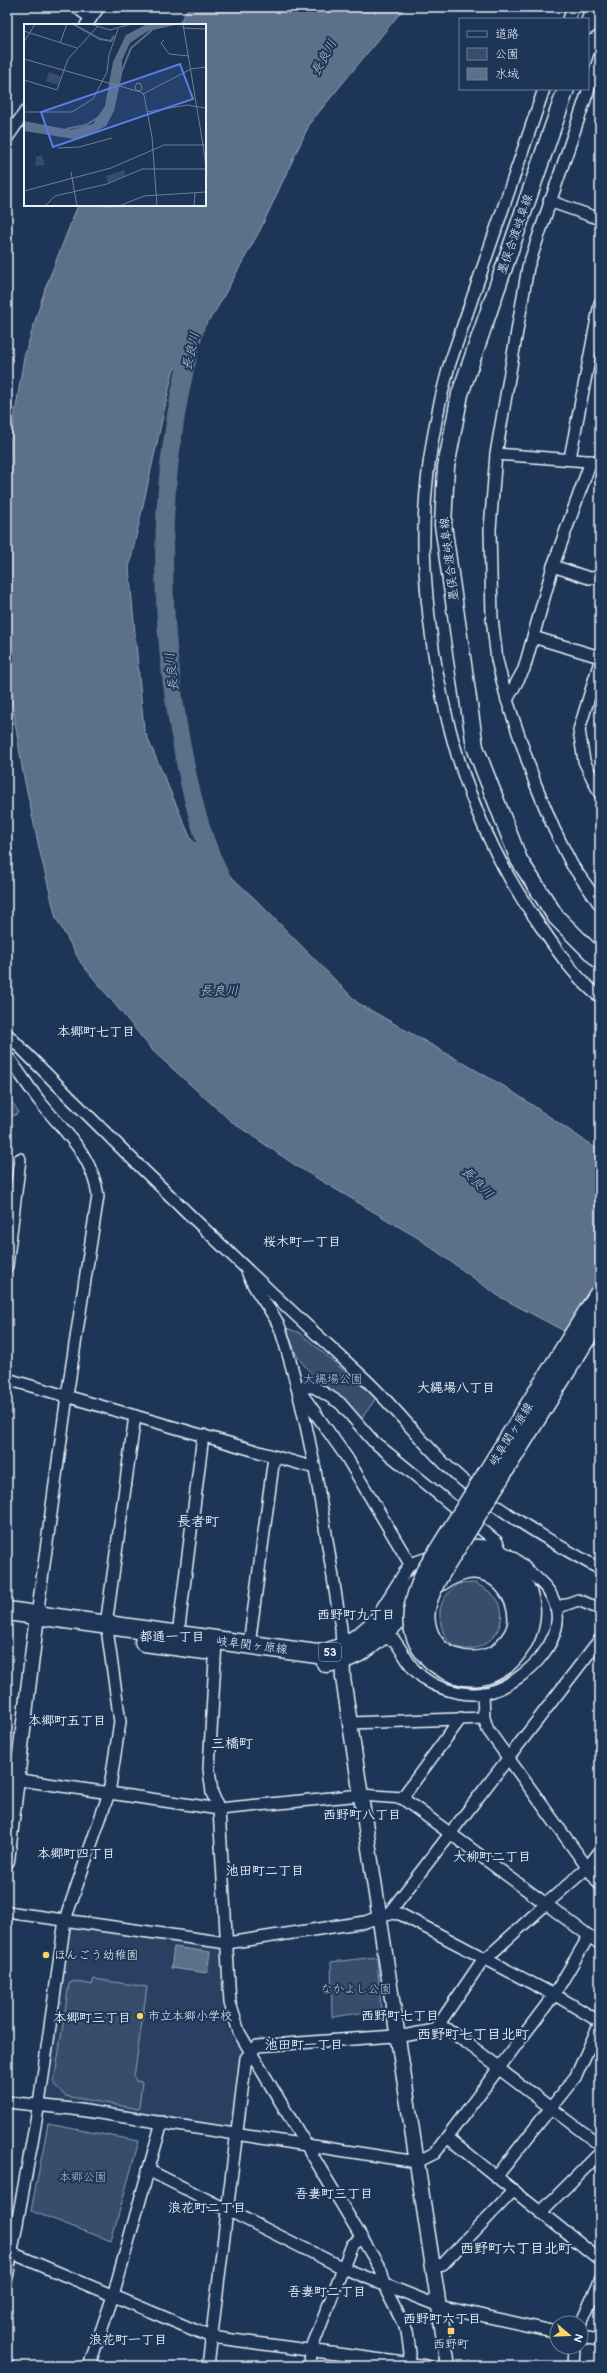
<svg xmlns="http://www.w3.org/2000/svg" width="607" height="2373" font-family="'Balsamiq Sans','Klee One',sans-serif">
	<style>
		.built { fill: #2a4162 }
		.green { fill: #374d6c; stroke: #909fb2 }
		.water { fill: #5d7089; stroke: #95a4b5 }
		.lines { fill: none; stroke-linecap: round; stroke-linejoin: round }
		.river { stroke: #5d7089; stroke-width: 18 }
		.minor-casing { stroke: #e8f1f8; stroke-width: 14 }
		.tertiary-casing { stroke: #e8f1f8; stroke-width: 17 }
		.secondary-casing { stroke: #e8f1f8; stroke-width: 19 }
		.primary-casing { stroke: #e8f1f8; stroke-width: 21 }
		.minor { stroke: #1d3557; stroke-width: 11 }
		.tertiary { stroke: #1d3557; stroke-width: 14 }
		.secondary { stroke: #1d3557; stroke-width: 16 }
		.primary { stroke: #1d3557; stroke-width: 18 }
		.primary-bridge-casing { stroke: #e8f1f8; stroke-width: 21; stroke-linecap: butt }
		.primary-bridge { stroke: #1d3557; stroke-width: 18 }
		.poi-dot { fill: #ffd166; stroke: #1d3557; stroke-width: 1.5 }
		.labels { text-anchor: middle; stroke-width: 4; stroke-linejoin: round; paint-order: stroke }
		.shield { fill: #1d3557; stroke: #abb9c8; stroke-width: 1 }
		.shield-label { font-size: 11px; font-weight: bold; fill: #e8f1f8 }
		.street-label { font-size: 12px; fill: #e8f1f8; stroke: #1d3557 }
		.park-label { font-size: 12px; fill: #b3c0ce; stroke: #1d3557 }
		.poi-label { font-size: 12px; fill: #e8f1f8; stroke: #1d3557; text-anchor: start }
		.water-label { font-size: 13px; font-style: italic; fill: #b7c4d1; stroke: #1d3557 }
		.neighbourhood-label { font-size: 13px; font-weight: bold; fill: #e8f1f8; stroke: #1d3557 }
		.quarter-label { font-size: 14px; font-weight: bold; fill: #e8f1f8; stroke: #1d3557 }
		.inset-river { fill: none; stroke: #5d7089; stroke-width: 2 }
		.inset-road { fill: none; stroke: #6e8097; stroke-width: 1 }
		.view { fill: #5a7fe2; fill-opacity: 0.15; stroke: #5a7fe2; stroke-width: 2 }
		.inset-edge { fill: none; stroke: #e8f1f8; stroke-width: 2 }
	</style>
	<rect width="100%" height="100%" fill="#1d3557"/>
	<filter id="ink" filterUnits="userSpaceOnUse"><feTurbulence type="fractalNoise" baseFrequency=".025" numOctaves="2"/><feDisplacementMap in="SourceGraphic" scale="8" xChannelSelector="R" yChannelSelector="G"/><feConvolveMatrix kernelMatrix="1 2 1 2 8 2 1 2 1" color-interpolation-filters="sRGB"/></filter>
	<g filter="url(#ink)">
		<path class="built" d="M72,1924L220,1946L223,2004L227,2028L242,2050L232,2128L44,2101L67,1926Z"/>
		<g class="green">
			<path d="M7,1095L19,1112L9,1119L7,1116Z"/>
			<path d="M286,1328L300,1333L376,1398L362,1418L324,1390L297,1356Z"/>
			<path d="M475,1583C484,1588 497,1595 500,1605C512,1645 450,1671 441,1624C437,1605 444,1597 457,1584Z"/>
			<path d="M377,1957L381,2010L332,2017L331,1962Z"/>
			<path d="M94,1979L147,1987L134,2077L136,2081L142,2082L139,2109L65,2096L54,2084L69,1984L74,1981L92,1985Z"/>
			<path d="M48,2124L139,2141L111,2241L31,2211Z"/>
		</g>
		<g class="water">
			<path d="M189,7H405L310,123L260,230L216,310L173,371L129,568L144,730L191,839L255,899L358,1003L507,1088L600,1151V1350L500,1297L418,1238L298,1167L232,1122L154,1052L81,963L56,918L40,852L23,773L7,671V464L24,357L45,289L78,205H205V25H178Z"/>
			<path d="M174,1947L210,1952L207,1973L171,1968Z"/>
		</g>
		<g class="lines">
			<path class="river" d="M197,322C157,462 155,609 183,752C191,795 202,842 223,881"/>
			<g class="minor-casing">
				<g id="minor">
					<path d="M76,7L91,18"/>
					<path d="M569,19L573,7"/>
					<path d="M86,25L99,7"/>
					<path d="M600,56L528,267L496,454L490,529L492,618L497,660L507,700L535,783L554,829L572,865L600,905"/>
					<path d="M544,89L449,366C433,425 423,486 424,547C428,678 462,817 539,924C556,949 575,978 600,997"/>
					<path d="M7,138L25,112"/>
					<path d="M549,201L600,219"/>
					<path d="M496,454L600,462"/>
					<path d="M570,458L600,303"/>
					<path d="M553,566L589,578L600,577"/>
					<path d="M533,637L600,657"/>
					<path d="M600,661L579,730L584,761L600,794"/>
					<path d="M507,700L524,669L553,566L591,461"/>
					<path d="M7,1034C123,1152 242,1267 364,1378C393,1405 418,1438 447,1466C490,1507 548,1540 600,1569"/>
					<path d="M7,1056C19,1071 29,1088 41,1103C66,1134 92,1154 98,1196L67,1396L37,1616"/>
					<path d="M7,1266L20,1159"/>
					<path d="M247,1271C254,1294 275,1311 281,1331C312,1428 325,1529 341,1628L342,1647"/>
					<path d="M7,1379L315,1468"/>
					<path d="M297,1387L347,1458L410,1564L436,1555"/>
					<path d="M297,1387H314L340,1403L373,1441L497,1542L500,1549"/>
					<path d="M556,1608L578,1600L600,1609"/>
					<path d="M379,1613L410,1564"/>
					<path d="M106,1625L135,1416"/>
					<path d="M178,1635L203,1435"/>
					<path d="M381,1638L394,1640C408,1658 409,1670 431,1683C448,1692 472,1697 490,1692C526,1681 573,1636 552,1597C546,1584 531,1574 521,1564C501,1547 480,1540 454,1549"/>
					<path d="M216,1641L209,1769L212,1793L219,1809L230,2003L239,2032L250,2051L381,2270L387,2292L407,2331L410,2353L409,2366"/>
					<path d="M249,1645L274,1457"/>
					<path d="M483,1693L484,1718L488,1730L600,1885"/>
					<path d="M350,1723L484,1718"/>
					<path d="M7,1778L219,1809L361,1795L402,1798L546,1904L587,1868L600,1851"/>
					<path d="M402,1798L461,1718"/>
					<path d="M7,1912L227,1943L365,1922L389,1913L400,1914L562,1999L600,2022"/>
					<path d="M389,1913L600,1639"/>
					<path d="M438,2025L451,2031L499,2067"/>
					<path d="M498,2068L600,2145"/>
					<path d="M7,2102L73,2109L417,2162L435,2153L447,2137L554,1995L589,1936"/>
					<path d="M447,2137L600,2260"/>
					<path d="M148,2170L343,2268L439,2306L557,2332"/>
					<path d="M497,2176L576,2076L600,2023"/>
					<path d="M541,2212L600,2153"/>
					<path d="M7,2251L211,2337L427,2366"/>
					<path d="M432,2266L443,2264L514,2190"/>
					<path d="M7,2278L39,2104L65,1920L109,1793L120,1722L108,1636"/>
					<path d="M581,2324L600,2280"/>
					<path d="M581,2337L600,2340"/>
					<path d="M7,2366H9"/>
					<path d="M89,2366L113,2296L162,2122"/>
					<path d="M208,2366L246,2058L257,2046L408,2035L435,2030L480,1964L546,1904L600,1944"/>
					<path d="M310,2366L311,2350L352,2245L361,2238"/>
					<path d="M573,2366L574,2347"/>
				</g>
			</g>
			<g class="tertiary-casing">
				<g id="tertiary">
					<path d="M342,1650L343,1678L448,2366"/>
					<path d="M7,1861L37,1616"/>
				</g>
			</g>
			<g class="secondary-casing">
				<g id="secondary">
					<path d="M588,26L594,7"/>
					<path d="M566,89L460,394L446,467L443,525L475,747L519,860L556,917L600,961"/>
				</g>
			</g>
			<g class="primary-casing">
				<g id="primary">
					<path d="M7,1611L317,1654C376,1649 406,1570 463,1556C472,1553 484,1556 492,1560C542,1579 541,1633 505,1665"/>
					<path d="M144,1642L205,1650"/>
					<path d="M326,1663C387,1657 408,1587 463,1571C493,1562 521,1595 517,1624C515,1636 506,1645 497,1654"/>
				</g>
			</g>
			<use href="#minor" class="minor"/>
			<use href="#tertiary" class="tertiary"/>
			<use href="#secondary" class="secondary"/>
			<use href="#primary" class="primary"/>
			<g class="primary-bridge-casing">
				<g id="primary-bridge">
					<path d="M497,1654C469,1669 432,1658 426,1623C423,1608 431,1592 437,1579L600,1316"/>
					<path d="M505,1665C498,1670 489,1675 480,1676C449,1680 418,1657 413,1626C410,1608 419,1589 425,1572L600,1292"/>
				</g>
			</g>
			<use href="#primary-bridge" class="primary-bridge"/>
		</g>
	</g>
	<g class="poi-dot">
		<circle cx="46" cy="1955" r="4"/>
		<circle cx="140" cy="2016" r="4"/>
		<rect x="447" y="2327" width="8" height="8" rx="2"/>
	</g>
	<g class="labels">
		<rect class="shield" x="319" y="1643" width="22" height="18" rx="3"/>
		<g class="shield-label">
			<text x="330" y="1656">53</text>
		</g>
		<g class="street-label">
			<text transform="translate(515 234) rotate(-71)" y="4">墨俣合渡岐阜線</text>
			<text transform="translate(449 559) rotate(-97)" y="4">墨俣合渡岐阜線</text>
			<text transform="translate(511 1434) rotate(-58)" y="4">岐阜関ヶ原線</text>
			<text transform="translate(252 1645) rotate(7)" y="4">岐阜関ヶ原線</text>
		</g>
		<g class="park-label">
			<text x="333" y="1383">大縄場公園</text>
			<text x="356" y="1993">なかよし公園</text>
			<text x="83" y="2181">本郷公園</text>
		</g>
		<g class="poi-label">
			<text x="54" y="1959">ほんごう幼稚園</text>
			<text x="148" y="2020">市立本郷小学校</text>
			<text x="451" y="2348" text-anchor="middle">西野町</text>
		</g>
		<g class="water-label">
			<text transform="translate(323 57) rotate(-61)" y="5">長良川</text>
			<text transform="translate(190 351) rotate(-77)" y="5">長良川</text>
			<text transform="translate(171 672) rotate(-97)" y="5">長良川</text>
			<text x="219" y="995">長良川</text>
			<text transform="translate(478 1182) rotate(45)" y="5">長良川</text>
		</g>
		<g class="neighbourhood-label">
			<text x="96" y="1036">本郷町七丁目</text>
			<text x="302" y="1246">桜木町一丁目</text>
			<text x="456" y="1392">大縄場八丁目</text>
			<text x="356" y="1619">西野町九丁目</text>
			<text x="172" y="1641">都通一丁目</text>
			<text x="67" y="1725">本郷町五丁目</text>
			<text x="362" y="1819">西野町八丁目</text>
			<text x="76" y="1858">本郷町四丁目</text>
			<text x="492" y="1861">大柳町二丁目</text>
			<text x="265" y="1875">池田町二丁目</text>
			<text x="400" y="2020">西野町七丁目</text>
			<text x="92" y="2022">本郷町三丁目</text>
			<text x="304" y="2049">池田町一丁目</text>
			<text x="334" y="2198">吾妻町三丁目</text>
			<text x="207" y="2212">浪花町二丁目</text>
			<text x="327" y="2296">吾妻町二丁目</text>
			<text x="442" y="2323">西野町六丁目</text>
			<text x="128" y="2344">浪花町一丁目</text>
		</g>
		<g class="quarter-label">
			<text x="198" y="1526">長者町</text>
			<text x="232" y="1748">三橋町</text>
			<text x="473" y="2039">西野町七丁目北町</text>
			<text x="516" y="2253">西野町六丁目北町</text>
		</g>
	</g>
	<g transform="translate(24 24)">
		<rect width="182" height="182" fill="#1d3557"/>
		<path d="M25,48L37,52L34,61L22,57ZM18,131L21,141L11,142L12,133ZM100,146L102,151L84,159L82,152Z" fill="#374d6c"/>
		<path d="M123,0H156L124,7L106,19L98,36V51L90,87L82,102L65,111L50,115L0,107V97L47,106L69,100L81,82L89,38L102,11Z" fill="#5d7089"/>
		<path class="inset-river" d="M49,0L76,15L87,17L90,12M97,49L107,24L128,6M42,105L62,101L78,91"/>
		<path class="inset-road" d="M66,0L86,6L107,0M159,0L179,121H182M159,4L182,5M0,7L53,24M140,16L137,19L145,30L165,32M0,18L11,0M36,19L43,0M0,35L113,67H115L116,66L118,65L117,60L113,59L111,63L112,66L114,67L117,68L120,71L128,113L133,182M167,45L182,43M0,56L33,66L44,35L74,2M119,70L167,45M0,88H48L69,75L83,48L85,31L94,5M123,88L163,81L182,84M179,121L182,144M34,124L55,123L88,114M47,148L53,182M0,167L87,144L140,121H179M21,182L31,172L83,160L118,145H182M95,182L120,172L182,168M170,182L171,169"/>
		<path class="view" d="M156,40L169,75L29,123L17,88Z"/>
		<rect width="182" height="182" class="inset-edge"/>
	</g>
	<rect width="607" height="2373" fill="none" stroke="#1d3557" stroke-width="24"/>
	<rect x="12" y="12" width="583" height="2349" fill="none" stroke="#e8f1f8" stroke-width="1.5" filter="url(#ink)"/>
	<rect x="459" y="18" width="130" height="72" fill="#1d3557" stroke="#6e8097"/>
	<rect x="467" y="31" width="20" height="6" fill="#1d3557" stroke="#6e8097"/>
	<text x="495" y="38" font-size="12" fill="#e8f1f8">道路</text>
	<rect x="467" y="48" width="20" height="12" fill="#374d6c" stroke="#6e8097"/>
	<text x="495" y="58" font-size="12" fill="#e8f1f8">公園</text>
	<rect x="467" y="68" width="20" height="12" fill="#5d7089" stroke="#6e8097"/>
	<text x="495" y="78" font-size="12" fill="#e8f1f8">水域</text>
	<g transform="translate(569 2335) rotate(109)"><circle r="19" fill="#1d3557" stroke="#6e8097"/>
	<path d="M0-3L7 15L0 10L-7 15Z" fill="#ffd166"/>
	<text y="-6" font-size="11" font-weight="bold" text-anchor="middle" fill="#e8f1f8">N</text>
	</g>
</svg>
